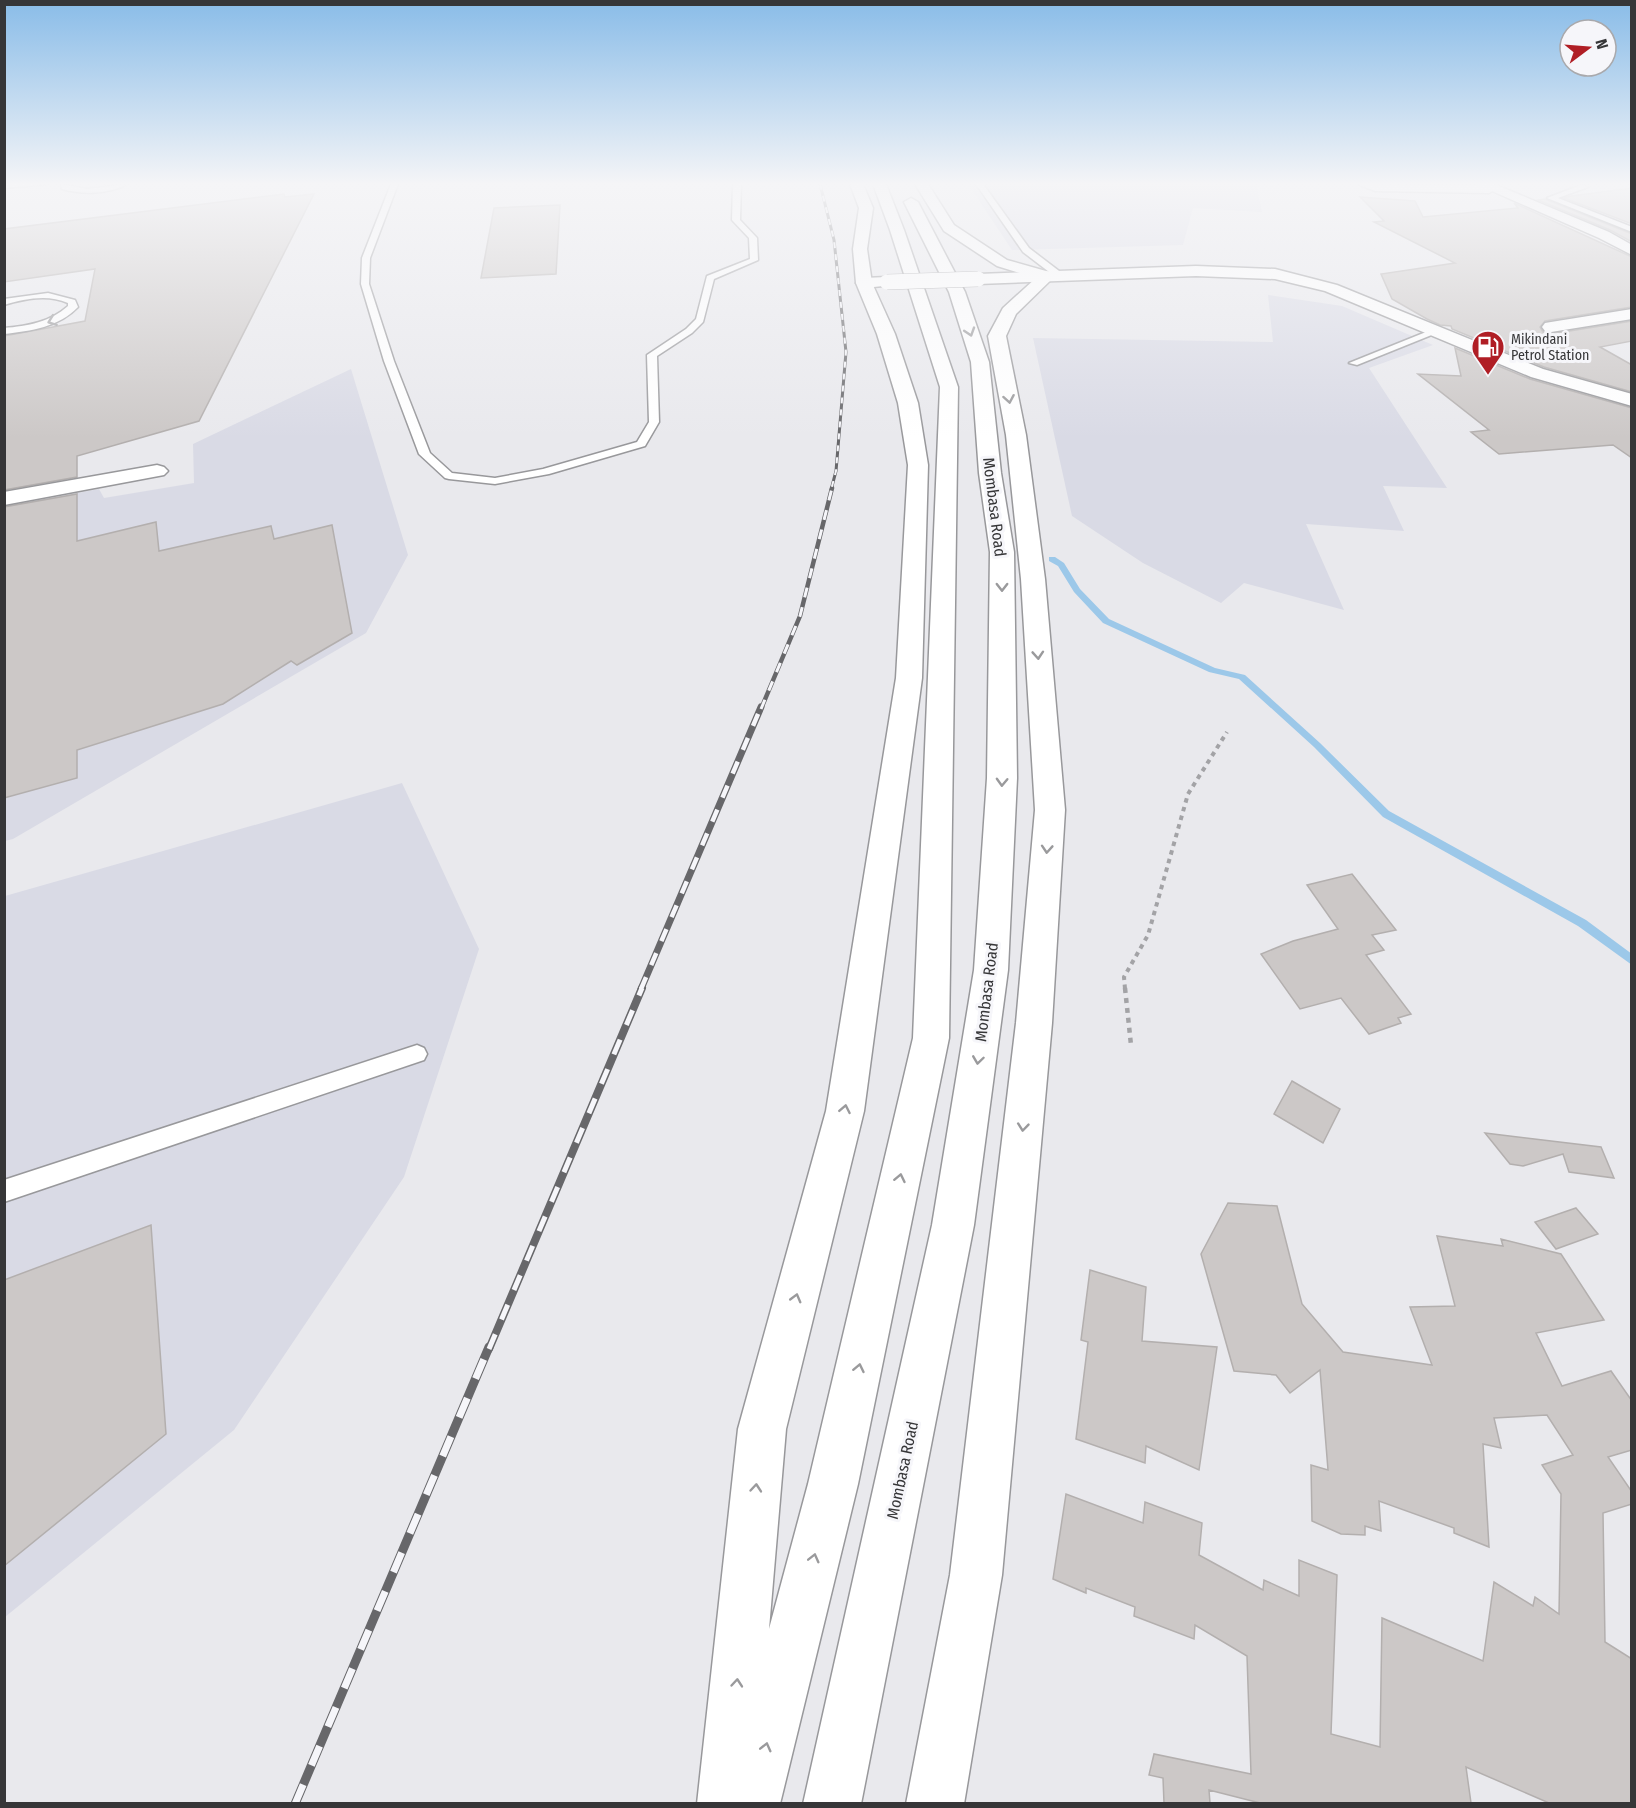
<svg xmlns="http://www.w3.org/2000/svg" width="1636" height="1808" font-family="'Fira Sans Condensed',sans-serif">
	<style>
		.built { fill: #d9dae5 }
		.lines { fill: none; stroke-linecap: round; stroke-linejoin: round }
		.stream { fill: #9cc8e9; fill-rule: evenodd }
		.building { fill: #ccc8c7; stroke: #b3afae; stroke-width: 1.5 }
		.service-casing { stroke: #98989b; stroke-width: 3 }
		.minor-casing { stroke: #98989b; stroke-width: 3 }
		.tertiary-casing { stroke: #98989b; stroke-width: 3 }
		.trunk-casing { stroke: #98989b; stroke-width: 3 }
		.path-far1 { stroke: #a3a3a6; stroke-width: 4; stroke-dasharray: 4.5 4.5; stroke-linecap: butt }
		.path { stroke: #a3a3a6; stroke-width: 4.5; stroke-dasharray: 5 5; stroke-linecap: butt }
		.service { fill: #fff; fill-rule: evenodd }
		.minor { fill: #fff; fill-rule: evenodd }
		.tertiary { fill: #fff; fill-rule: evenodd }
		.trunk { fill: #fff; fill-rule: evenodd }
		.rail-far4-casing { stroke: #67676a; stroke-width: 3 }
		.rail-far3-casing { stroke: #67676a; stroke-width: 4.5 }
		.rail-far2-casing { stroke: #67676a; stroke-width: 7 }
		.rail-far1-casing { stroke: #67676a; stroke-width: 8 }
		.rail-casing { stroke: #67676a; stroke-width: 9 }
		.rail-far4 { stroke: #f6f6fa; stroke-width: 2; stroke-dasharray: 6; stroke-linecap: butt }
		.rail-far3 { stroke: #f6f6fa; stroke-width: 3; stroke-dasharray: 10; stroke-linecap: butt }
		.rail-far2 { stroke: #f6f6fa; stroke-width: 4.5; stroke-dasharray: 13; stroke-linecap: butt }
		.rail-far1 { stroke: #f6f6fa; stroke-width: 5; stroke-dasharray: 16; stroke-linecap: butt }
		.rail { stroke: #f6f6fa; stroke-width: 7; stroke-dasharray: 21; stroke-linecap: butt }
		.tertiary-bridge-casing { stroke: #98989b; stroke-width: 16; stroke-linecap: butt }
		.tertiary-bridge { stroke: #fff; stroke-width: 15 }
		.oneway { stroke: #9a9a9c }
		.labels { text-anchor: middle; stroke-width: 6; stroke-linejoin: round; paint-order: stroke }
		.far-poi-label { font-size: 14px; fill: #363638; stroke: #f6f6fa; text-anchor: start }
		.street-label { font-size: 16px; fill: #363638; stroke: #f6f6fa }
	</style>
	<rect width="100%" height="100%" fill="#e9e9ed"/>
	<g class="built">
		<path d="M968,184H1256L1262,212L1193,208L1183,245L1012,250Z"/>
		<path d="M1268,295L1342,306L1433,345L1369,368L1447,488L1383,486L1404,531L1306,524L1344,610L1244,583L1221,603L1143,563L1072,516L1033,338L1273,342Z"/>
		<path d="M351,369L408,555L366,633L13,839L5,841V506L99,489L104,498L194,483L193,444Z"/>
		<path d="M402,783L479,949L404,1177L234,1430L5,1617V896Z"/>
	</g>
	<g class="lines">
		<path class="stream" d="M1049,557H1055L1064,563L1080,589L1109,619L1215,668L1245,675L1320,743L1389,811L1586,920L1632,954V965L1578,926L1383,817L1314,747L1239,679L1209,672L1103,623L1074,592L1058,566L1049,561Z"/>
	</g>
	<g class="building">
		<path d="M1632,188V224L1564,198L1571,196Z"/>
		<path d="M284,194L285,197L314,194L199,421L77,456V477L4,490V336L85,321L95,269L4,282V229Z"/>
		<path d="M1360,197L1415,201L1423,217L1518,208L1514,203L1632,257V307L1545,321L1540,327L1543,332L1551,334L1632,321V341L1600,347L1632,365V392L1544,367L1452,329L1451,326L1440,325L1427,319L1392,299L1381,274L1455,263L1374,222L1384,221Z"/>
		<path d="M1545,199L1632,234V242L1610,230L1538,200Z"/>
		<path d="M560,205L556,274L481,278L494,208Z"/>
		<path d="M1455,348L1530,379L1632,408V458L1613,445L1499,454L1471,432L1489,430L1418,374L1461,376Z"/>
		<path d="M77,494V541L156,522L159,551L271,526L274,539L332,525L352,633L297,665L291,661L223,704L77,750V778L4,798V507Z"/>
		<path d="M1352,874L1396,930L1372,935L1384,950L1366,955L1411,1014L1398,1018L1401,1023L1369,1034L1341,998L1300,1009L1261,954L1293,941L1338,929L1307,885Z"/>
		<path d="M1292,1081L1340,1109L1323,1143L1274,1114Z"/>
		<path d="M1485,1133L1601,1147L1614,1178L1569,1172L1563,1154L1523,1166L1510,1164Z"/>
		<path d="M1228,1203L1277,1206L1302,1304L1343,1352L1432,1365L1410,1307L1455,1306L1437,1236L1503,1246L1501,1239L1561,1254L1604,1320L1536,1333L1562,1386L1611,1371L1632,1401V1450L1608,1457L1632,1492V1504L1603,1513L1605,1642L1632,1659V1803H1549L1466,1767L1471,1803H1260L1209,1790L1210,1803H1164L1163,1778L1149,1775L1154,1754L1251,1774L1247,1656L1195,1625L1194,1639L1134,1616L1135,1607L1086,1588V1593L1053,1579L1066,1494L1143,1523L1145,1502L1202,1523L1199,1555L1263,1590L1264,1580L1299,1596V1560L1337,1575L1331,1734L1380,1747L1382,1618L1483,1661L1494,1582L1533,1606L1535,1597L1559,1614L1561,1494L1542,1465L1573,1455L1547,1415L1494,1418L1501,1448L1483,1444L1489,1547L1454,1533V1528L1379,1501L1381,1531L1365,1526V1535L1341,1534L1312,1521L1311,1465L1328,1470L1320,1370L1290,1393L1276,1375L1234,1371L1201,1254Z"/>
		<path d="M1576,1208L1598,1234L1556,1249L1535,1222Z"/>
		<path d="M151,1225L166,1434L4,1566V1280Z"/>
		<path d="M1090,1270L1146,1287L1142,1341L1217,1347L1199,1470L1146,1446L1145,1463L1076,1439L1088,1342L1081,1340Z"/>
	</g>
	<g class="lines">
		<g class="service-casing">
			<g id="service">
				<path d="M4,184H49L4,188Z"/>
				<path d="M61,184L87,189L128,184C109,194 83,195 62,189Z"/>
				<path d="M391,184H398L370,258L369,284L394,361L430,453L452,473L495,478L543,469L637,442L649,422L647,355L686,329L696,319L707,276L750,259L749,238L732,220L733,184H741L740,220L757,238L758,260L714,279L703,322L692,333L657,356L659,422L645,446L549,474L495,484L449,479L445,478L419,454L384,361L361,284L362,258Z"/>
				<path d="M976,184H983L1029,248L1063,274V278H1057L1023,252Z"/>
				<path d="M1581,185L1588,187L1558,198L1632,227V232L1547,198Z"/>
				<path d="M48,293L75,300L78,307C59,327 31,331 4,334V328C28,326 50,322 68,306V303C47,294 25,299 4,305V299Z"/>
				<path d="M1431,330L1439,332L1357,365L1349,363Z"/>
				<path d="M417,1045L424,1048L427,1054L424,1060L4,1202V1180Z"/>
			</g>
		</g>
		<g class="minor-casing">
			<g id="minor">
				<path d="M1358,184L1489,185L1496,189L1489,193L1375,191Z"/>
				<path d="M1632,309V319L1551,332L1545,331L1542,327L1545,323L1551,322Z"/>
			</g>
		</g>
		<g class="tertiary-casing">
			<g id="tertiary">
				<path d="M1476,184H1494L1609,232L1632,245V255L1599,238Z"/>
				<path d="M1196,266L1275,269L1337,285L1543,369L1632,394V406L1531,377L1325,291L1275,279L1196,276L978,284L970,279L978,274Z"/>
				<path d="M887,277L895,282L893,285L864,288L856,283L864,278Z"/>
				<path d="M157,465L164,467L168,471L164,475L4,505V492Z"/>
			</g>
		</g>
		<g class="trunk-casing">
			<g id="trunk">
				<path d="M850,184H863L873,208L867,249L872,283L895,334L918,403L928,465L922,678L864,1111L786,1429L769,1629L808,1484L913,1038L940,387L890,230L873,184H886L904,230L958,387L949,1038L858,1484L780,1804H697L738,1429L826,1111L896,678L908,465L898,403L877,334L856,283L853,249L859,208Z"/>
				<path d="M915,184H928L954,225L1007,260L1053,273L1055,276L1016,314L1006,336L1026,435L1045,579L1065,810L1052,1023L1002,1575L964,1804H906L950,1575L1016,1023L1035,810L1021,579L1006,435L988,336L1003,308L1036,278L997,266L944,231Z"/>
				<path d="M911,198L918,202L965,292L989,362L1001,473L1014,552L1017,778L1008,970L974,1225L861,1804H803L932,1225L974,970L987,778L990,552L979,473L971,362L949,292L904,202Z"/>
			</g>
		</g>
		<path class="path-far1" d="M1125,989L1124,977L1148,935L1188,794L1227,732"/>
		<path class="path" d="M1125,988L1131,1045"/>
		<use href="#service" class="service"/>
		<use href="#minor" class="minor"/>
		<use href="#tertiary" class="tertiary"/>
		<use href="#trunk" class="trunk"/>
		<g class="rail-far4-casing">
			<path id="rail-far4" d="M820,184L834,240L846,352L836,471L831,490"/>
		</g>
		<g class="rail-far3-casing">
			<path id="rail-far3" d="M761,709L800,616L832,488"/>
		</g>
		<g class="rail-far2-casing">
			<path id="rail-far2" d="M641,989L761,707"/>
		</g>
		<g class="rail-far1-casing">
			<path id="rail-far1" d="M489,1349L642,988"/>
		</g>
		<g class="rail-casing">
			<path id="rail" d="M295,1804L489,1347"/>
		</g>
		<use href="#rail-far4" class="rail-far4"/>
		<use href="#rail-far3" class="rail-far3"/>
		<use href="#rail-far2" class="rail-far2"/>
		<use href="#rail-far1" class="rail-far1"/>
		<use href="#rail" class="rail"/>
		<g class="tertiary-bridge-casing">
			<path id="tertiary-bridge" d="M887,282L978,279"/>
		</g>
		<use href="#tertiary-bridge" class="tertiary-bridge"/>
	</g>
	<defs><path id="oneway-chevron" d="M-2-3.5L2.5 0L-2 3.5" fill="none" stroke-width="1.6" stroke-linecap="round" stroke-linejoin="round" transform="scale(1.5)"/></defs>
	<g class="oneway">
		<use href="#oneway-chevron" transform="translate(52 321) rotate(159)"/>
		<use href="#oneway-chevron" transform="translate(970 332) rotate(72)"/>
		<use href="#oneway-chevron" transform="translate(1009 399) rotate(80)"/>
		<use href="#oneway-chevron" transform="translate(1002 587) rotate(90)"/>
		<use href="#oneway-chevron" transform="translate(1038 655) rotate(86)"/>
		<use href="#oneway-chevron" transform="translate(1002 782) rotate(92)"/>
		<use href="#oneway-chevron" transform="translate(1047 849) rotate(94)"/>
		<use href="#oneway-chevron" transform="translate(978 1060) rotate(98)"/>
		<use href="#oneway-chevron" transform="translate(845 1109) rotate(-79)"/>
		<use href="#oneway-chevron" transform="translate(1023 1127) rotate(96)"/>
		<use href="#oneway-chevron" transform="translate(900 1178) rotate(-78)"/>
		<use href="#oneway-chevron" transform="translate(796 1298) rotate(-75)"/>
		<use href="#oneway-chevron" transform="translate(859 1368) rotate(-78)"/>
		<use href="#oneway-chevron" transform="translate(756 1488) rotate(-85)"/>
		<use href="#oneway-chevron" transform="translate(814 1558) rotate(-76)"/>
		<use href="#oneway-chevron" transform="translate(737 1683) rotate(-85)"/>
		<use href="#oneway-chevron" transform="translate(766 1747) rotate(-76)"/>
	</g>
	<linearGradient id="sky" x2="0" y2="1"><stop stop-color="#89bce8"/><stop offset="0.42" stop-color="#f5f5f7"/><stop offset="1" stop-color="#f5f5f7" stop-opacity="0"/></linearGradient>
	<rect width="1636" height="438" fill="url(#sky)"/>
	<defs>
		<g id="fuel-pin" transform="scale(1.725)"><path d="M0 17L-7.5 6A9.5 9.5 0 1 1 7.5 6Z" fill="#b01e25" stroke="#f6f6fa"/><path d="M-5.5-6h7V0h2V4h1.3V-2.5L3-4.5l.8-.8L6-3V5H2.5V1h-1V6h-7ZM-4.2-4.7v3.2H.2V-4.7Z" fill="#fff"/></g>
	</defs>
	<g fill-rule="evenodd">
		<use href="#fuel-pin" x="1488" y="347"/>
	</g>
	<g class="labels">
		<g class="far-poi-label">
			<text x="1511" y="344">Mikindani<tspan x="1511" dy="16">Petrol Station</tspan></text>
		</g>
		<g class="street-label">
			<text transform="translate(995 507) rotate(83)" y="6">Mombasa Road</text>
			<text transform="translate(986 992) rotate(-83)" y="6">Mombasa Road</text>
			<text transform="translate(902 1470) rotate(-78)" y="6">Mombasa Road</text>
		</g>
	</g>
	<rect width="1636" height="1808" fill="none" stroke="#363638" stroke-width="12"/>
	<g transform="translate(1588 48) rotate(74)"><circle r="28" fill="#f6f6fa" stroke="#a9a9ac" stroke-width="1.5"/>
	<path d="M0-4.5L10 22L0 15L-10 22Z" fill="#b01e25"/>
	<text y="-9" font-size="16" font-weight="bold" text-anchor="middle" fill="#363638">N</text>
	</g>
</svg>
